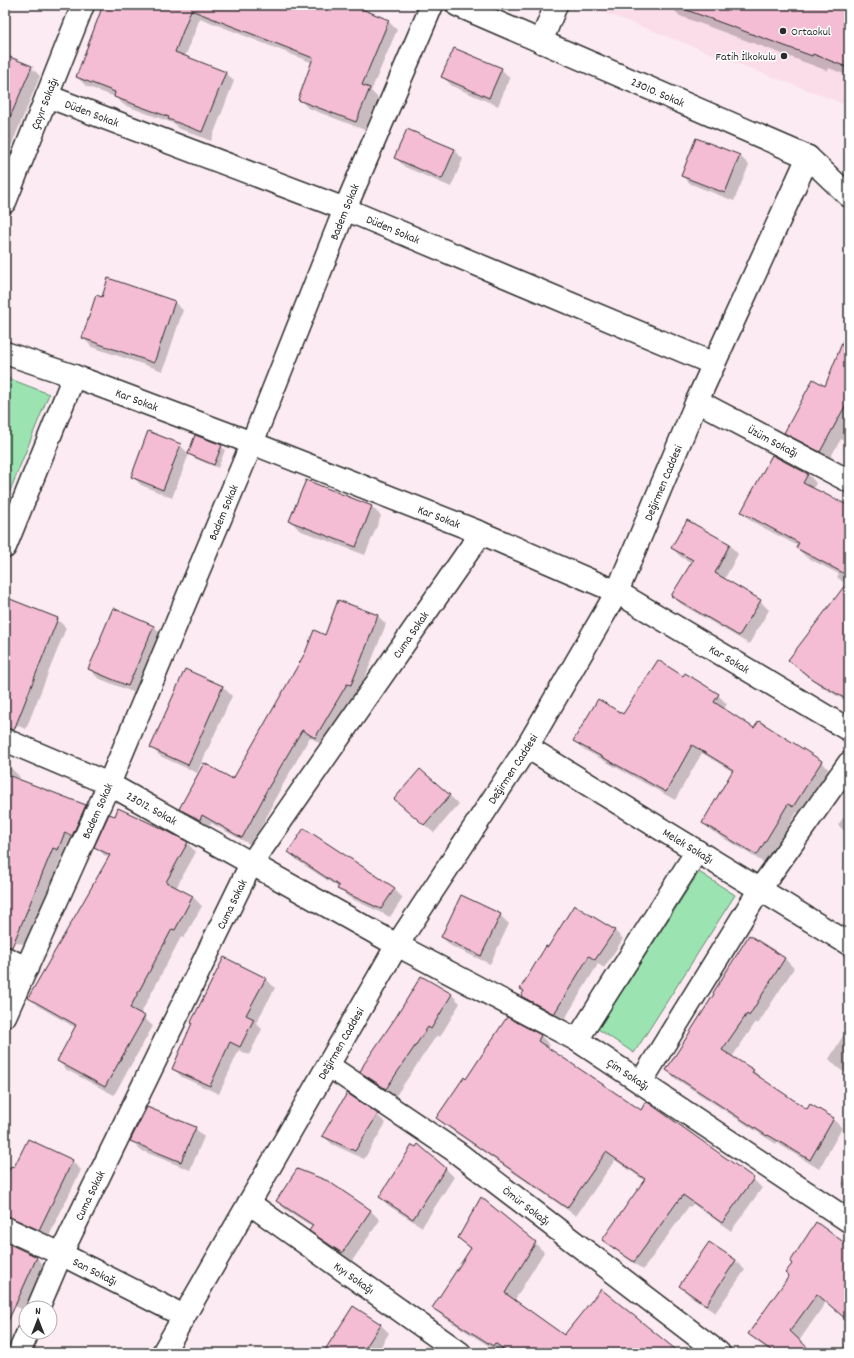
<svg xmlns="http://www.w3.org/2000/svg" width="854" height="1358" font-family="Dekko,sans-serif">
	<style>
		.built { fill: #fadde9 }
		.green { fill: #9be4b2; stroke: #63886e }
		.shadow { fill: #0003 }
		.building { fill: #f4bdd4; stroke: #2b2b2b }
		.lines { fill: none; stroke-linecap: round; stroke-linejoin: round }
		.minor-casing { stroke: #2b2b2b; stroke-width: 25 }
		.minor { stroke: #fff; stroke-width: 22 }
		.poi-dot { fill: #2b2b2b; stroke: #fff; stroke-width: 1.5 }
		.labels { text-anchor: middle; stroke-width: 3; stroke-linejoin: round; paint-order: stroke }
		.poi-label { font-size: 12px; fill: #2b2b2b; stroke: #fff; text-anchor: start }
		.street-label { font-size: 12px; fill: #2b2b2b; stroke: #fff }
	</style>
	<rect width="100%" height="100%" fill="#fcebf2"/>
	<filter id="ink" filterUnits="userSpaceOnUse"><feTurbulence type="fractalNoise" baseFrequency=".025" numOctaves="2"/><feDisplacementMap in="SourceGraphic" scale="8" xChannelSelector="R" yChannelSelector="G"/><feConvolveMatrix kernelMatrix="1 2 1 2 8 2 1 2 1" color-interpolation-filters="sRGB"/></filter>
	<g filter="url(#ink)">
		<path class="built" d="M591,5H849V106L590,7Z"/>
		<g class="green">
			<path d="M5,377L49,394L5,503Z"/>
			<path d="M699,872L735,895L634,1053L598,1029Z"/>
		</g>
		<g class="shadow">
			<path d="M152,5H350L388,21L397,30L371,91L378,98L365,130L308,108L299,99L313,63L200,18L185,57L226,73L234,81L211,141L178,128L175,124L124,105L115,97L86,86L77,77Z"/>
			<path d="M669,5H849V76L829,68L828,71L680,16Z"/>
			<path d="M5,56L31,67L40,76L9,151L12,153L5,173Z"/>
			<path d="M501,69L510,78L498,106L452,86L443,77Z"/>
			<path d="M696,139L740,156L749,165L734,201L691,184L682,176Z"/>
			<path d="M454,150L463,159L451,187L405,167L396,158Z"/>
			<path d="M102,298L174,302L183,310L163,371L92,347L83,338Z"/>
			<path d="M849,328V443L841,439L829,460L794,441L785,433L825,387Z"/>
			<path d="M180,445L189,454L221,446L225,450L218,468L194,458L189,454L172,498L141,485L132,476Z"/>
			<path d="M808,474L816,483L813,489L849,507V587L837,577L839,574L806,557L797,548L798,546L751,521L742,512Z"/>
			<path d="M306,481L372,507L381,516L365,555L299,530L291,521Z"/>
			<path d="M687,522L730,545L738,554L724,580L760,601L769,610L749,644L681,604L672,596L692,563L681,557L672,548Z"/>
			<path d="M5,610L57,619L66,628L26,729L5,721Z"/>
			<path d="M378,616L386,624L359,693L356,692L324,746L310,737L272,804L273,805L251,845L211,823L209,828L189,817L181,809L234,780L325,637Z"/>
			<path d="M154,626L162,635L137,694L98,678L89,669Z"/>
			<path d="M849,634V703L822,687L798,669L789,660Z"/>
			<path d="M186,670L223,687L232,696L197,773L160,756L151,747Z"/>
			<path d="M684,678L718,695L727,704L724,709L755,729L759,722L822,762L830,771L802,815L797,812L766,864L712,831L703,823L733,772L702,753L675,800L583,749L575,741L623,716Z"/>
			<path d="M5,765L11,768L20,777L19,780L85,806L94,814L67,858L62,856L25,945L5,938Z"/>
			<path d="M420,770L459,804L434,833L404,808Z"/>
			<path d="M849,810V835L838,825Z"/>
			<path d="M187,843L196,852L176,888L193,897L202,906L184,938L181,937L140,1015L153,1026L114,1095L67,1070L58,1061L76,1028L38,1006L30,998L109,858L105,856L96,847Z"/>
			<path d="M289,852L394,889L403,898L390,917L348,897L339,888L298,861Z"/>
			<path d="M500,915L509,924L490,964L451,946L442,937Z"/>
			<path d="M614,930L623,939L604,968L598,964L563,1022L531,1005L522,996L525,992L522,989Z"/>
			<path d="M749,937L785,959L794,968L758,1024L756,1022L732,1057L753,1070L762,1079L808,1110L833,1119L842,1128L819,1169L777,1143L776,1144L676,1079L667,1070Z"/>
			<path d="M225,959L266,979L275,988L256,1023L262,1029L249,1055L239,1050L219,1094L182,1077L173,1068Z"/>
			<path d="M452,995L460,1003L440,1037L437,1035L395,1097L370,1081L361,1072L397,1018Z"/>
			<path d="M508,1019L541,1036L550,1045L547,1049L641,1112L753,1179L762,1188L731,1231L693,1204L690,1207L689,1206L643,1270L613,1248L604,1240L645,1181L615,1160L576,1216L446,1126L437,1118L467,1080Z"/>
			<path d="M849,1026V1075L838,1068L829,1059Z"/>
			<path d="M377,1115L386,1123L364,1159L332,1144L323,1136Z"/>
			<path d="M195,1128L204,1137L190,1170L140,1150L132,1141Z"/>
			<path d="M72,1161L81,1170L48,1238L5,1229V1180L15,1169Z"/>
			<path d="M445,1168L454,1177L422,1227L389,1206L380,1197Z"/>
			<path d="M849,1173V1190L842,1184Z"/>
			<path d="M327,1182L371,1211L380,1220L352,1261L320,1239L311,1230L313,1227L286,1210L277,1201Z"/>
			<path d="M459,1238L535,1243L544,1252L514,1301L564,1337L680,1353H507L504,1351L503,1353H500L442,1316L433,1307L471,1249Z"/>
			<path d="M5,1243L37,1258L46,1267L25,1311L5,1302Z"/>
			<path d="M709,1243L736,1261L745,1270L715,1313L689,1295L680,1286Z"/>
			<path d="M849,1247V1322L826,1302L799,1341L812,1353H773L759,1343L750,1334Z"/>
			<path d="M380,1324L389,1333L377,1353H324Z"/>
			<path d="M849,1340V1353H838Z"/>
		</g>
		<g class="building">
			<path d="M103,5H352L389,20L362,85L370,88L356,122L298,100L313,58L191,10L175,52L226,72L202,132L168,119L169,117L114,97L115,92L76,77Z"/>
			<path d="M681,5H849V68L813,54L812,56L681,8Z"/>
			<path d="M454,48L502,68L489,98L441,77Z"/>
			<path d="M5,55L32,66L5,129Z"/>
			<path d="M407,129L455,149L442,179L394,158Z"/>
			<path d="M696,138L740,155L725,193L681,176Z"/>
			<path d="M108,278L175,301L154,363L82,338L96,295L102,297Z"/>
			<path d="M848,328L849,329V399L820,452L784,433L813,379L825,386Z"/>
			<path d="M148,431L181,444L163,490L131,477Z"/>
			<path d="M195,435L222,445L214,465L188,454Z"/>
			<path d="M772,455L808,474L803,483L849,506V576L796,548L799,543L741,512Z"/>
			<path d="M306,480L372,506L356,547L289,521Z"/>
			<path d="M687,520L730,544L715,573L761,600L739,636L671,596L693,560L671,548Z"/>
			<path d="M849,580V701L812,679L788,660Z"/>
			<path d="M5,597L58,618L14,730L5,728Z"/>
			<path d="M338,600L378,615L365,650L351,685L347,684L315,738L302,730L264,795H265L242,838L202,815L200,820L179,809L204,763L233,779L305,653L314,630L325,635Z"/>
			<path d="M113,608L154,626L128,686L88,669L101,640L100,639Z"/>
			<path d="M658,660L683,676L685,673L719,694L714,702L754,728L759,721L822,761L793,807L788,804L757,855L702,823L733,770L692,745L666,792L573,741L598,699L623,714Z"/>
			<path d="M185,669L223,686L188,765L150,748Z"/>
			<path d="M420,769L450,795L424,825L394,799Z"/>
			<path d="M5,774L86,805L72,836L65,832L58,850L53,848L12,947L5,946Z"/>
			<path d="M118,808L167,831L188,842L166,882L193,896L175,930L172,929L130,1008L145,1016L105,1087L57,1061L76,1025L28,998L110,855L94,847L109,814L115,816Z"/>
			<path d="M304,828L395,888L381,909L337,889L339,886L288,852Z"/>
			<path d="M461,895L501,914L481,956L441,937Z"/>
			<path d="M574,905L615,930L595,960L589,956L554,1014L521,996L524,991L520,989L546,946L548,947Z"/>
			<path d="M749,935L785,958L749,1016L747,1014L722,1050L754,1070L752,1072L807,1109L810,1104L834,1118L810,1160L768,1135L767,1136L666,1070L714,994L713,993Z"/>
			<path d="M224,957L266,978L246,1015L254,1019L240,1047L230,1042L210,1086L172,1069L192,1023L191,1022Z"/>
			<path d="M421,976L452,994L431,1029L428,1027L386,1089L360,1072L364,1064L396,1017Z"/>
			<path d="M507,1017L541,1035L538,1041L641,1110L646,1101L754,1178L722,1223L683,1195L681,1199L680,1198L634,1262L602,1240L645,1179L606,1152L567,1208L436,1118L464,1077L466,1079Z"/>
			<path d="M347,1093L378,1114L355,1151L322,1136Z"/>
			<path d="M147,1107L196,1127L181,1162L130,1141Z"/>
			<path d="M28,1139L73,1160L39,1230L10,1217L5,1216V1178L11,1166L14,1167Z"/>
			<path d="M418,1144L446,1168L413,1219L379,1197L412,1145L416,1147Z"/>
			<path d="M297,1169L328,1181L371,1210L342,1253L309,1231L313,1225L276,1201Z"/>
			<path d="M481,1197L536,1242L505,1293L564,1335L601,1289L680,1353H509L495,1343L493,1346L432,1308L471,1248L458,1238Z"/>
			<path d="M816,1222L849,1246V1322L817,1294L790,1331L813,1353H775L748,1334L789,1276L785,1273L792,1264L790,1262Z"/>
			<path d="M5,1242L37,1257L5,1328Z"/>
			<path d="M709,1242L736,1260L706,1305L679,1286Z"/>
			<path d="M353,1306L381,1324L362,1353H323Z"/>
		</g>
		<g class="lines">
			<g class="minor-casing">
				<g id="minor">
					<path id="s1" d="M457,5L808,157L849,196"/>
					<path d="M541,42L556,5"/>
					<path id="s2" d="M47,96L345,209L714,364"/>
					<path id="s3" d="M5,202L83,5"/>
					<path id="s4" d="M5,353L74,376L252,443L481,533L617,592L849,730"/>
					<path id="s5" d="M697,401L849,481"/>
					<path d="M5,547L74,376"/>
					<path id="s6" d="M5,740L109,784L397,945L577,1040L849,1221"/>
					<path id="s7" d="M527,747L849,944"/>
					<path d="M5,958L27,968"/>
					<path id="s8" d="M5,1016L109,784L252,443L345,209L432,5"/>
					<path d="M577,1040L697,851"/>
					<path id="s9" d="M329,1066L455,1151L719,1353"/>
					<path d="M641,1082L760,889L849,763"/>
					<path id="s10" d="M249,1203L460,1353"/>
					<path id="s11" d="M5,1228L61,1254L184,1316"/>
					<path id="s12" d="M38,1308L61,1254L251,864L481,533"/>
					<path d="M19,1353L28,1332"/>
					<path id="s13" d="M163,1353L397,945L527,747L617,592L697,401L808,157"/>
				</g>
			</g>
			<use href="#minor" class="minor"/>
		</g>
	</g>
	<g class="poi-dot">
		<circle cx="783" cy="31" r="4"/>
		<circle cx="784" cy="56" r="4"/>
	</g>
	<g class="labels">
		<g class="poi-label">
			<text x="791" y="35">Ortaokul</text>
			<text x="776" y="60" text-anchor="end">Fatih İlkokulu</text>
		</g>
		<g class="street-label">
			<text dy="4" stroke="none"><textPath href="#s1" startOffset="219">23010. Sokak</textPath></text>
			<text dy="4" stroke="none"><textPath href="#s3" startOffset="106">Çayır Sokağı</textPath></text>
			<text dy="4" stroke="none"><textPath href="#s2" startOffset="48">Düden Sokak</textPath></text>
			<text dy="4" stroke="none"><textPath href="#s8" startOffset="873">Badem Sokak</textPath></text>
			<text dy="4" stroke="none"><textPath href="#s2" startOffset="371">Düden Sokak</textPath></text>
			<text dy="4" stroke="none"><textPath href="#s4" startOffset="140">Kar Sokak</textPath></text>
			<text dy="4" stroke="none"><textPath href="#s5" startOffset="86">Üzüm Sokağı</textPath></text>
			<text dy="4" stroke="none"><textPath href="#s13" startOffset="1005">Değirmen Caddesi</textPath></text>
			<text dy="4" stroke="none"><textPath href="#s8" startOffset="549">Badem Sokak</textPath></text>
			<text dy="4" stroke="none"><textPath href="#s4" startOffset="464">Kar Sokak</textPath></text>
			<text dy="4" stroke="none"><textPath href="#s12" startOffset="772">Cuma Sokak</textPath></text>
			<text dy="4" stroke="none"><textPath href="#s4" startOffset="788">Kar Sokak</textPath></text>
			<text dy="4" stroke="none"><textPath href="#s13" startOffset="681">Değirmen Caddesi</textPath></text>
			<text dy="4" stroke="none"><textPath href="#s6" startOffset="162">23012. Sokak</textPath></text>
			<text dy="4" stroke="none"><textPath href="#s8" startOffset="225">Badem Sokak</textPath></text>
			<text dy="4" stroke="none"><textPath href="#s7" startOffset="189">Melek Sokağı</textPath></text>
			<text dy="4" stroke="none"><textPath href="#s12" startOffset="448">Cuma Sokak</textPath></text>
			<text dy="4" stroke="none"><textPath href="#s13" startOffset="357">Değirmen Caddesi</textPath></text>
			<text dy="4" stroke="none"><textPath href="#s6" startOffset="708">Çim Sokağı</textPath></text>
			<text dy="4" stroke="none"><textPath href="#s12" startOffset="124">Cuma Sokak</textPath></text>
			<text dy="4" stroke="none"><textPath href="#s9" startOffset="242">Ömür Sokağı</textPath></text>
			<text dy="4" stroke="none"><textPath href="#s11" startOffset="100">San Sokağı</textPath></text>
			<text dy="4" stroke="none"><textPath href="#s10" startOffset="129">Kıyı Sokağı</textPath></text>
		</g>
	</g>
	<rect width="854" height="1358" fill="none" stroke="#fff" stroke-width="20"/>
	<rect x="10" y="10" width="834" height="1338" fill="none" stroke="#2b2b2b" stroke-width="1.5" filter="url(#ink)"/>
	<g transform="translate(38 1320)"><circle r="19" fill="#ffffff" stroke="#aaaaaa"/>
	<path d="M0-3L7 15L0 10L-7 15Z" fill="#2b2b2b"/>
	<text y="-6" font-size="11" font-weight="bold" text-anchor="middle" fill="#2b2b2b">N</text>
	</g>
</svg>
